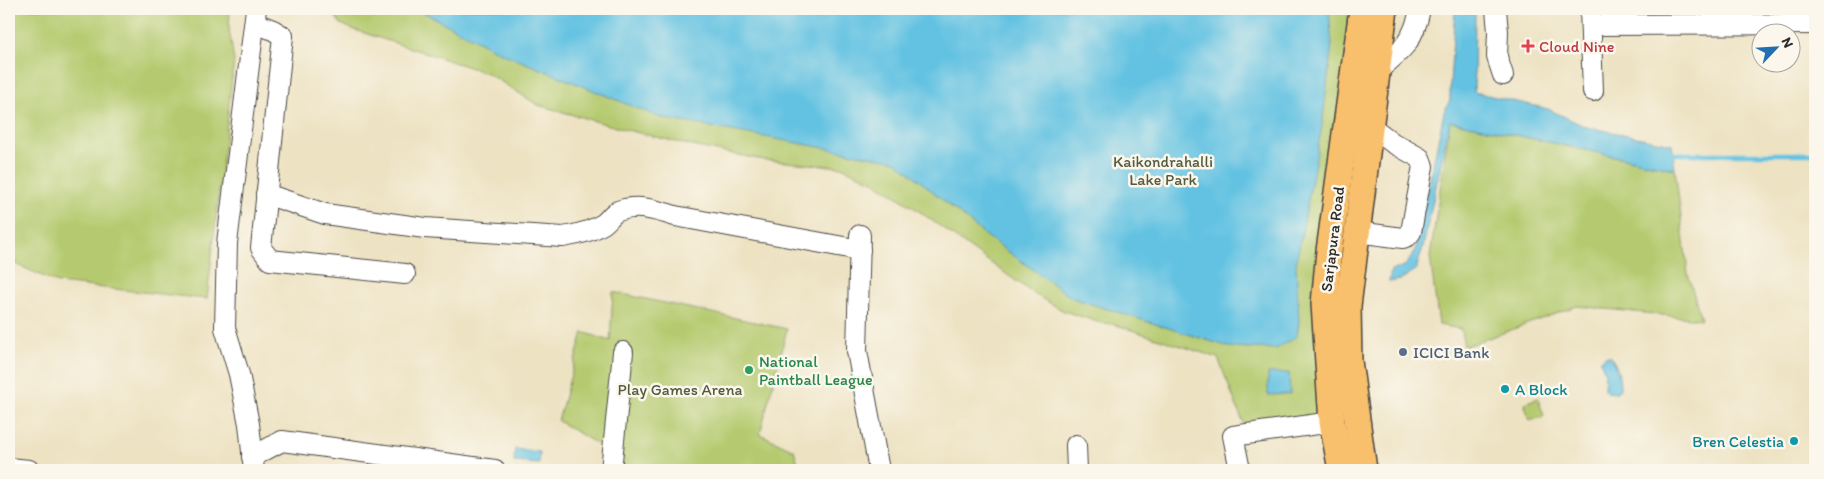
<svg xmlns="http://www.w3.org/2000/svg" width="1824" height="479" font-family="Itim,sans-serif">
	<style>
		.green { fill: #b5ca6f; stroke: #707a4d }
		.water { fill: #64c2e2; stroke: #487686 }
		.lines { fill: none; stroke-linecap: round; stroke-linejoin: round }
		.stream { stroke: #64c2e2; stroke-width: 4.5 }
		.minor-casing { stroke: #484642; stroke-width: 22 }
		.major-casing { stroke: #484642; stroke-width: 28 }
		.minor { stroke: #fff; stroke-width: 20 }
		.major { stroke: #f8bf6c; stroke-width: 25 }
		.health-dot { fill: #e0444e; stroke: #fbf7ec; stroke-width: 2 }
		.service-dot { fill: #5c6f8a; stroke: #fbf7ec; stroke-width: 2 }
		.leisure-dot { fill: #2e9e5b; stroke: #fbf7ec; stroke-width: 2 }
		.culture-dot { fill: #0f9aa8; stroke: #fbf7ec; stroke-width: 2 }
		.labels { text-anchor: middle; stroke-width: 5; stroke-linejoin: round; paint-order: stroke }
		.health-label { font-size: 16px; fill: #be3a42; stroke: #fbf7ec; text-anchor: start }
		.park-label { font-size: 16px; fill: #545b3f; stroke: #fbf7ec }
		.street-label { font-size: 16px; fill: #2b2b2b; stroke: #fbf7ec }
		.service-label { font-size: 16px; fill: #4e5e75; stroke: #fbf7ec; text-anchor: start }
		.leisure-label { font-size: 16px; fill: #27864d; stroke: #fbf7ec; text-anchor: start }
		.culture-label { font-size: 16px; fill: #0d838f; stroke: #fbf7ec; text-anchor: start }
	</style>
	<rect width="100%" height="100%" fill="#fbf7ec"/>
	<filter id="ink" filterUnits="userSpaceOnUse"><feTurbulence type="fractalNoise" baseFrequency=".02" numOctaves="2"/><feDisplacementMap in="SourceGraphic" scale="10" xChannelSelector="R" yChannelSelector="G"/><feConvolveMatrix kernelMatrix="1 2 1 2 8 2 1 2 1" color-interpolation-filters="sRGB"/></filter>
	<filter id="wash" filterUnits="userSpaceOnUse"><feTurbulence type="fractalNoise" baseFrequency=".0096" numOctaves="4" result="noise"/><feDisplacementMap in="SourceGraphic" scale="20" xChannelSelector="R" yChannelSelector="G"/><feGaussianBlur stdDeviation="1.12" result="paint"/><feColorMatrix in="noise" values="0 0 0 0 0 0 0 0 0 0 0 0 0 0 0 0 0 1.4 0 .05"/><feComposite in="paint" operator="in"/></filter>
	<g filter="url(#wash)">
		<rect width="100%" height="100%" fill="#ede2c2"/>
		<g class="green">
			<path d="M9,9H230L229,29L234,61L207,299L58,283L9,261Z"/>
			<path d="M329,9H1349L1345,63L1316,252L1315,303L1322,418L1246,430L1218,358L1113,324L1101,323L1064,311L1034,294L916,209L873,181L841,167L764,160L697,147L627,130L538,105L487,73L352,29L341,24Z"/>
			<path d="M1450,121L1675,169L1688,274L1701,319L1577,306L1464,347L1461,329L1439,325L1430,257Z"/>
			<path d="M613,292L787,329L760,434L794,450L800,470H617L604,448L558,421L583,332L610,341Z"/>
			<path d="M1538,398L1544,416L1530,421L1524,403Z"/>
		</g>
		<g class="water">
			<path d="M417,9H1329L1332,45L1322,126L1296,264L1299,321L1297,336L1276,349L1229,347L1072,298L985,235L896,161L661,118L501,53Z"/>
			<path d="M1455,9H1475L1474,92L1548,109L1586,127L1672,144L1675,169L1450,121L1423,247L1416,270L1400,280L1389,282L1391,270C1406,269 1410,261 1416,247L1444,112L1450,100V83Z"/>
			<path d="M1605,356H1610C1618,366 1620,377 1620,389L1616,393L1607,392L1604,389L1605,372L1600,361Z"/>
			<path d="M1268,373H1289L1290,394L1268,395Z"/>
			<path d="M515,449L540,452L539,464L514,462Z"/>
		</g>
		<g class="lines">
			<path class="stream" d="M1669,154H1815"/>
		</g>
	</g>
	<g filter="url(#ink)">
		<g class="lines">
			<g class="minor-casing">
				<g id="minor">
					<path d="M1496,9L1498,32L1497,57L1503,75"/>
					<path d="M1590,9L1593,91"/>
					<path d="M255,23L273,30L283,36L261,248L270,260L405,274"/>
					<path d="M1591,25L1815,24"/>
					<path d="M1376,72C1401,51 1414,42 1420,9"/>
					<path d="M266,194L325,214L425,228L563,237C576,235 592,231 603,224C609,220 612,213 618,211C637,204 656,210 675,216L860,250"/>
					<path d="M1357,232L1403,238L1408,236L1411,232L1423,166L1420,158L1393,143L1369,125"/>
					<path d="M860,235L857,351L879,470"/>
					<path d="M1076,445L1077,470"/>
					<path d="M252,457L282,441L495,470"/>
					<path d="M1239,465L1233,436L1332,422"/>
					<path d="M9,468L29,470"/>
					<path d="M254,470L249,424L239,374L225,328L227,243L256,9"/>
					<path d="M611,470L623,352"/>
				</g>
			</g>
			<g class="major-casing">
				<g id="major">
					<path d="M1341,470L1332,422L1324,304L1329,251L1362,9"/>
					<path d="M1364,470L1349,361L1348,306L1385,9"/>
				</g>
			</g>
			<use href="#minor" class="minor"/>
			<use href="#major" class="major"/>
		</g>
	</g>
	<path class="health-dot" d="M1525.5 38.5h5v5h5v5h-5v5h-5v-5h-5v-5h5z"/>
	<circle class="service-dot" cx="1403" cy="352" r="5"/>
	<circle class="leisure-dot" cx="749" cy="370" r="5"/>
	<g class="culture-dot">
		<circle cx="1505" cy="389" r="5"/>
		<circle cx="1794" cy="441" r="5"/>
	</g>
	<g class="labels">
		<g class="health-label">
			<text x="1539" y="52">Cloud Nine</text>
		</g>
		<g class="park-label">
			<text x="1163" y="167">Kaikondrahalli<tspan x="1163" dy="18">Lake Park</tspan></text>
			<text x="680" y="395">Play Games Arena</text>
		</g>
		<g class="street-label">
			<text transform="translate(1332 239) rotate(-83)" y="6">Sarjapura Road</text>
		</g>
		<g class="service-label">
			<text x="1413" y="358">ICICI Bank</text>
		</g>
		<g class="leisure-label">
			<text x="759" y="367">National<tspan x="759" dy="18">Paintball League</tspan></text>
		</g>
		<g class="culture-label">
			<text x="1515" y="395">A Block</text>
			<text x="1784" y="447" text-anchor="end">Bren Celestia</text>
		</g>
	</g>
	<rect width="1824" height="479" fill="none" stroke="#fbf7ec" stroke-width="30"/>
	<g transform="translate(1776 48) rotate(65)"><circle r="24" fill="#fbf7ec" stroke="#a8a59f"/>
	<path d="M0-4L9 19L0 12L-9 19Z" fill="#1f6fb2"/>
	<text y="-8" font-size="14" font-weight="bold" text-anchor="middle" fill="#2b2b2b">N</text>
	</g>
</svg>
